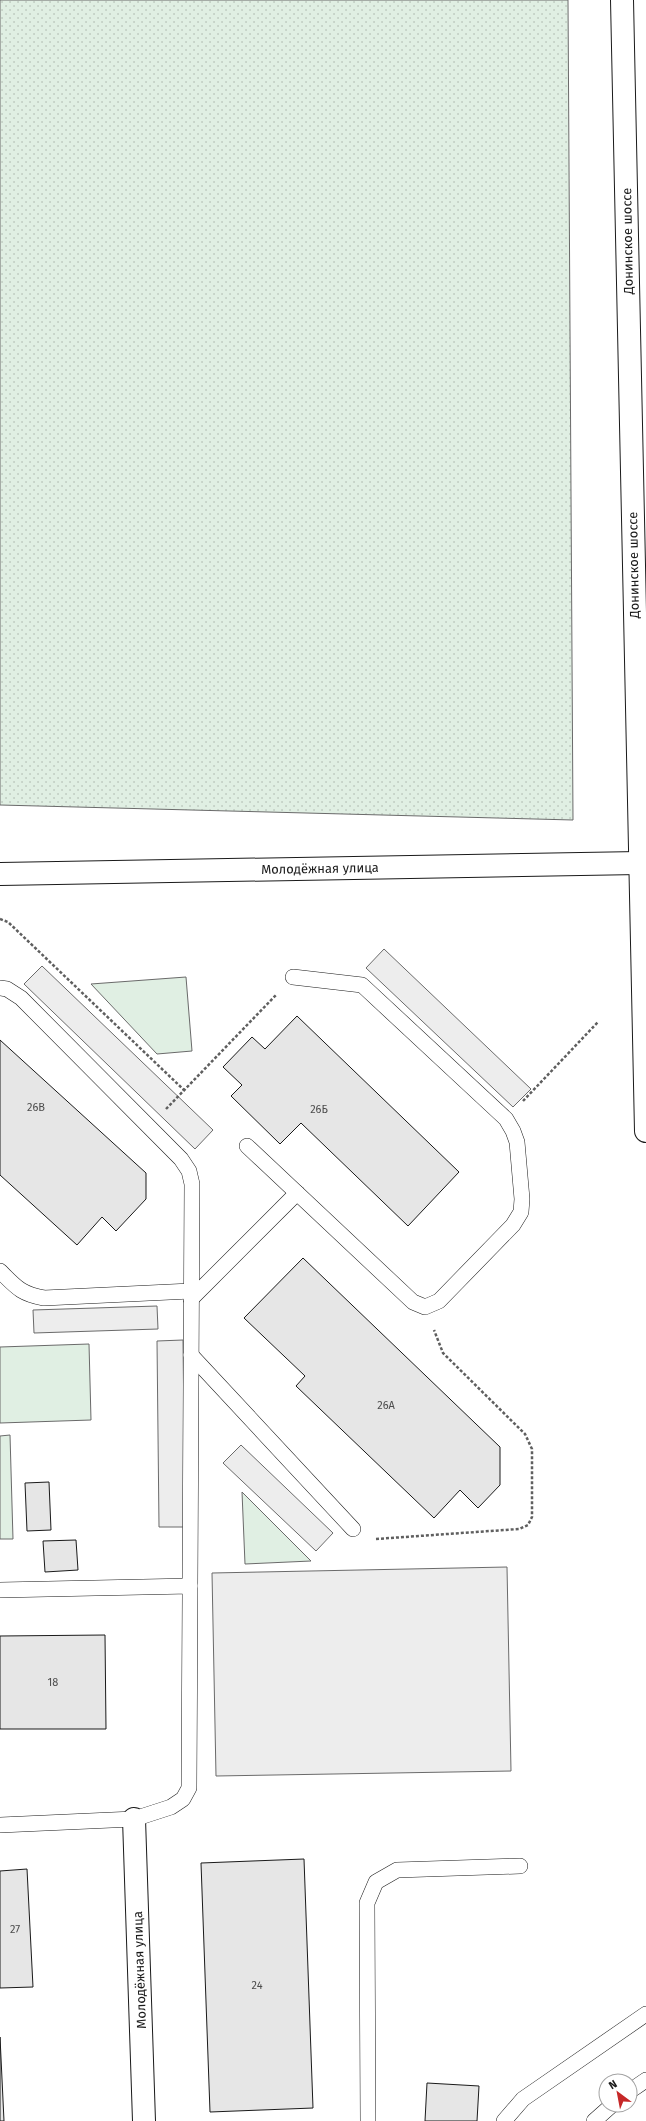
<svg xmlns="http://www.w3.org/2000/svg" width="646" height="2121" font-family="'Fira Sans',sans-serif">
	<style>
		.grass { fill: url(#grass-dots); stroke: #6a6a6a }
		.green { fill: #e0efe3; stroke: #6a6a6a }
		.parking { fill: #ededed; stroke: #6a6a6a }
		.building { fill: #e6e6e6; stroke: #1a1a1a }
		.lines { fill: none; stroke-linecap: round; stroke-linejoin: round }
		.lane-casing { stroke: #1a1a1a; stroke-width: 16 }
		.street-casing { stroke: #1a1a1a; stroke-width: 24 }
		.primary-casing { stroke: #1a1a1a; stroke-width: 24 }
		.path { stroke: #5f5f5f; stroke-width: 2.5; stroke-dasharray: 3 2; stroke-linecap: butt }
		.lane { stroke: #fff; stroke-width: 15 }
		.street { stroke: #fff; stroke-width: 22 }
		.primary { stroke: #fff; stroke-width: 22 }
		.labels { text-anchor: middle; stroke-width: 3; stroke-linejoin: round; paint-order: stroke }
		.number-label { font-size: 11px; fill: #4d4d4d }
		.street-label { font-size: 13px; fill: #1a1a1a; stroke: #fff }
	</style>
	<defs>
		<pattern id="grass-dots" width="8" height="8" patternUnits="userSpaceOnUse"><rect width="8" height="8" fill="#e0efe3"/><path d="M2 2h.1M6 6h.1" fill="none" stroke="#c0ccc2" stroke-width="1.8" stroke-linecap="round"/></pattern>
	</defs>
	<rect width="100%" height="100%" fill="#fff"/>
	<path class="grass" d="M0,0H568L573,820L0,805Z"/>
	<g class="green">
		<path d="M186,977L192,1051L157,1054L91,984Z"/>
		<path d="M89,1344L91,1420L0,1423V1347Z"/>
		<path d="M10,1435L13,1539H0V1436Z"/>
		<path d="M242,1492L311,1561L245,1564Z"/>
	</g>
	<g class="parking">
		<path d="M384,949L531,1089L513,1107L366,968Z"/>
		<path d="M42,966L213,1130L195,1149L24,984Z"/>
		<path d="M157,1306L158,1329L34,1333L33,1310Z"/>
		<path d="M183,1340L185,1527H159L157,1341Z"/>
		<path d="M241,1445L333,1533L316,1551L223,1463Z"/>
		<path d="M507,1567L511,1771L216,1776L212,1573Z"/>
	</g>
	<g class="building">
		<path d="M297,1016L459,1172L408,1226L301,1123L280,1144L231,1096L242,1085L223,1067L252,1037L265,1049Z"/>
		<path d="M0,1040L146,1173V1199L116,1231L102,1217L77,1245L0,1175Z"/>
		<path d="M303,1258L500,1447V1485L478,1508L460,1490L434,1518L296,1386L305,1376L244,1318Z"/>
		<path d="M49,1482L51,1530L27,1531L25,1483Z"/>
		<path d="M76,1540L78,1570L45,1572L43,1541Z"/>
		<path d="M105,1635L106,1729H0V1636Z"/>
		<path d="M304,1859L313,2108L210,2112L201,1863Z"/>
		<path d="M27,1869L33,1987L0,1988V1871Z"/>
		<path d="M0,2037L4,2121H0Z"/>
		<path d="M427,2083L479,2086L477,2121H425Z"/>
	</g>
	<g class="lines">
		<g class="lane-casing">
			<g id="lane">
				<path d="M0,988L7,989L21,998L181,1159L189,1171L192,1184L190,1586"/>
				<path d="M247,1146L413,1302L425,1307L439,1301L513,1225L521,1212L522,1199L517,1142L513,1131L506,1119L362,985L293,977"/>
				<path d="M0,1271C16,1287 21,1294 44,1298L191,1291"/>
				<path d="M191,1299L297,1193"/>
				<path d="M191,1355L353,1529"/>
				<path d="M0,1590L190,1586V1595L189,1788L183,1799L171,1807L134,1819L0,1825"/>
				<path d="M630,2091L646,2080"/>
				<path d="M368,2121L367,1903L376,1882L397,1870L520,1866"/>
				<path d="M504,2121L523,2099L646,2014"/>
				<path d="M594,2121L612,2105"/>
			</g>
		</g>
		<g class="street-casing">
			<g id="street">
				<path d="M0,874L639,863"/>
				<path d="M134,1819L144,2121"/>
			</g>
		</g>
		<g class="primary-casing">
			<path id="primary" d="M622,0L646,1131"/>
		</g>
		<g class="path">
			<path d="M0,919L8,922L184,1090"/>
			<path d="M523,1101L598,1022"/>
			<path d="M166,1109L276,995"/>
			<path d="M376,1539L519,1529L528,1525L532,1517V1449L525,1434L443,1353L434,1330"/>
		</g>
		<use href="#lane" class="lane"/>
		<use href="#street" class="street"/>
		<use href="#primary" class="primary"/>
	</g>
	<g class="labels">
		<g class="number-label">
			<text x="36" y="1111">26В</text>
			<text x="319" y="1113">26Б</text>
			<text x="386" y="1409">26А</text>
			<text x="53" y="1686">18</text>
			<text x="15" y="1933">27</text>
			<text x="257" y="1989">24</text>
		</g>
		<g class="street-label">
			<text transform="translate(627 241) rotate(-91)" y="5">Донинское шоссе</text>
			<text transform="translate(633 565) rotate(-91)" y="5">Донинское шоссе</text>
			<text transform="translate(320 868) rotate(-1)" y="5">Молодёжная улица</text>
			<text transform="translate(139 1970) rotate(-92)" y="5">Молодёжная улица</text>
		</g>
	</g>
	<g transform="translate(618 2093) rotate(328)"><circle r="19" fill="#ffffff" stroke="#a3a3a3"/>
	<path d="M0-3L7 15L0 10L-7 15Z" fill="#c62828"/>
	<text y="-6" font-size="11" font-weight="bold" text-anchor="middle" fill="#1a1a1a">N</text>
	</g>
</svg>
